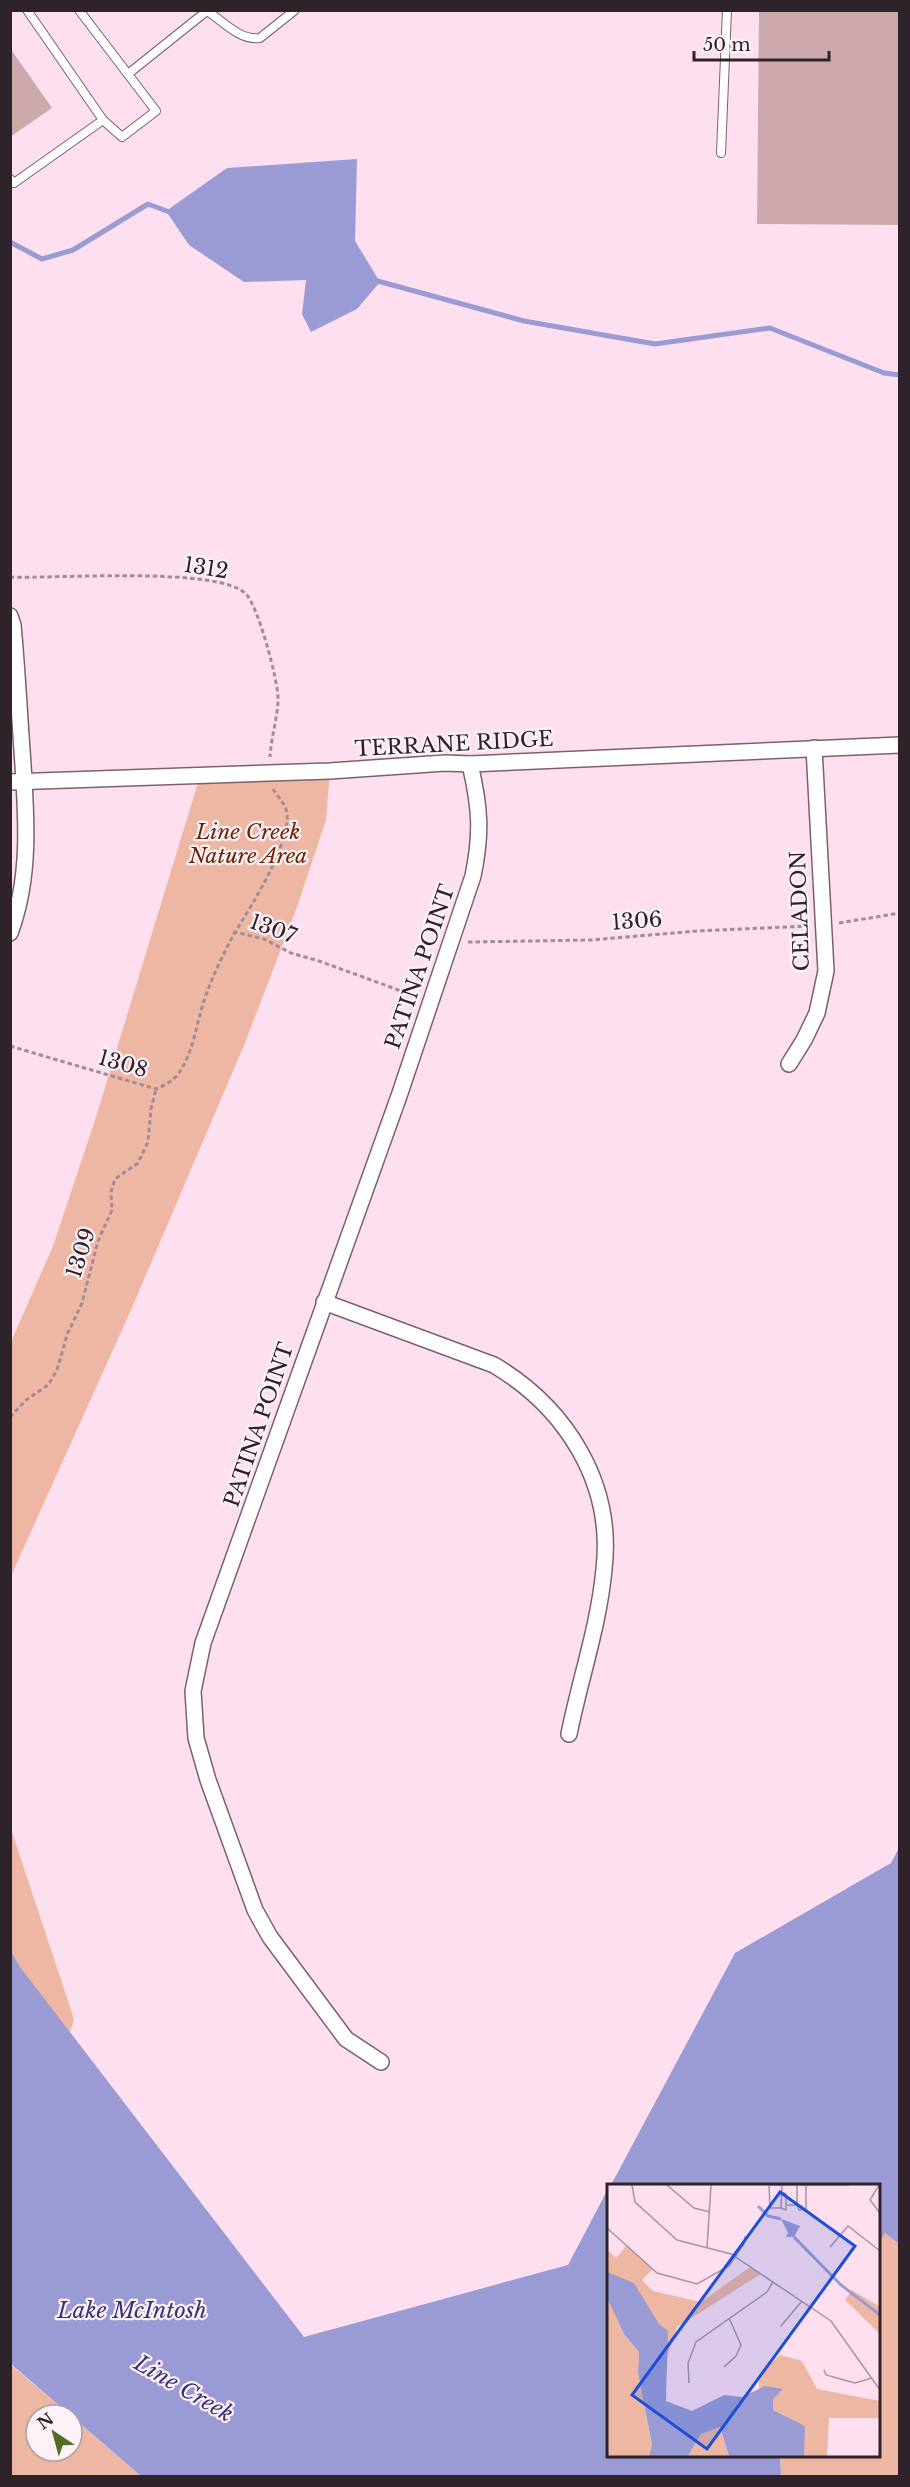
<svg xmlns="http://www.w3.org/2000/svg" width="910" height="2487" font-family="'Libre Baskerville',serif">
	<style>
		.green { fill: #edb7a3 }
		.water { fill: #9a9ad4 }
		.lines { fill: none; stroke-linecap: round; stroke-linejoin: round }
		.stream { stroke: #9a9ad4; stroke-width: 5 }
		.building { fill: #cba9ac }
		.service-casing { stroke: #7b6170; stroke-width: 10 }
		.minor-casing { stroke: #7b6170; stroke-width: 18 }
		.path { stroke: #a28c99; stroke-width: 3; stroke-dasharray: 4.5 3; stroke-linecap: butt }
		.service { stroke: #fff; stroke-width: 8 }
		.minor { stroke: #fff; stroke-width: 15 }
		.labels { text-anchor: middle; stroke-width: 4.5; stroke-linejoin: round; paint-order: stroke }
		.street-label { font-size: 21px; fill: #2e232a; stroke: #fef2f9 }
		.park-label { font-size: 21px; font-style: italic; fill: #6f2400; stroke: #fef2f9 }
		.water-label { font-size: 22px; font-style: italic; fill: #3a3278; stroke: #fef2f9 }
		.inset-river { fill: none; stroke: #9a9ad4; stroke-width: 3 }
		.inset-road { fill: none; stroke: #aa94a1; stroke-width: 1.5 }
		.view { fill: #1d4ed8; fill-opacity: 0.15; stroke: #1d4ed8; stroke-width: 3 }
		.inset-edge { fill: none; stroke: #2e232a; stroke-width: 3 }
	</style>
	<rect width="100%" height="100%" fill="#fddff0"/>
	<g class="green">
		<path d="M330,771L326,820L296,910L245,1043L131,1310L11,1576V1342L53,1246L96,1117L200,776Z"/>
		<path d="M11,1829L74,2019L11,2236Z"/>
		<path d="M885,2233L899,2244V2476H781L780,2456H878V2242Z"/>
		<path d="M10,2364L70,2415H36V2451H72V2417L141,2476H11Z"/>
	</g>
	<g class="water">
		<path d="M357,159L355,241L380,282L357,309L311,332L302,314L306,280L244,282L189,245L166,211L227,168Z"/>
		<path d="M899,1848V2244L885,2233L879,2242L878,2186L611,2185L735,1953L891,1863Z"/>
		<path d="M10,1950L20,1967L304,2337L568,2265L608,2189V2456H780L781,2476H141L11,2364Z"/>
	</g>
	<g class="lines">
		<g class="stream">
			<path d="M10,242L42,259L73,250L148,204L172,213"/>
			<path d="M374,280L524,321L655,344L770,328L884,373L900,375"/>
		</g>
	</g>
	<g class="building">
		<path d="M759,10H900V225L757,224Z"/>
		<path d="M10,48L52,108L10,137Z"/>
	</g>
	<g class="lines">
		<g class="service-casing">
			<g id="service">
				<path d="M79,10L156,111L122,137L103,120"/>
				<path d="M209,12C223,22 241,41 260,38L295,10"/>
				<path d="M128,74L208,10"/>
				<path d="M721,153L727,10"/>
				<path d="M10,179L14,183L103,120L27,10"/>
			</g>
		</g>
		<g class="minor-casing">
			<g id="minor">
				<path d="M10,616L13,625C17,667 19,708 22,750C26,811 32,875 10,933"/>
				<path d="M10,782L330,771L445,763L470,764L900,745"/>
				<path d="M789,1064L804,1040L817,1013L826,971L814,748"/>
				<path d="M324,1302L494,1365C566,1408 614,1483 604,1569C599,1625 580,1679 569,1734"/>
				<path d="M381,2062L346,2039L270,1937L255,1910L208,1780L196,1738L193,1691L203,1643L399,1096L473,876C482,833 480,807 470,764"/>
			</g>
		</g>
		<g class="path">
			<path d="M10,577C55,579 219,566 246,594C258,606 278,680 278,698C278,717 271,737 270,757"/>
			<path d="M273,789C277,795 283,802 286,809C295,837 251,907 235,932L264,939L291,953L319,961L415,996"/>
			<path d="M839,923L900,913"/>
			<path d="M468,942L591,940L697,931L809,926"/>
			<path d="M10,1046L156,1089C164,1086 174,1080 179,1073C193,1052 196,1027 203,1004C211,978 223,955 235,932"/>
			<path d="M10,1417L26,1400L48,1385L57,1370L67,1335L82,1303L98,1241L112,1210L111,1192L115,1179L138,1163L148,1142L151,1109L156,1089"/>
			<path d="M10,1449V1452"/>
		</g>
		<use href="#service" class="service"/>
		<use href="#minor" class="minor"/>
	</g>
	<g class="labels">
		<g class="street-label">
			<text transform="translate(206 568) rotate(9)" y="7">1312</text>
			<text transform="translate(454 744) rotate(-3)" y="7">TERRANE RIDGE</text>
			<text transform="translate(800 911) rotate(-92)" y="7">CELADON</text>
			<text transform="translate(637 921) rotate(-4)" y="7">1306</text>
			<text transform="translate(273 929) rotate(20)" y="7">1307</text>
			<text transform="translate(420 967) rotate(-71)" y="7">PATINA POINT</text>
			<text transform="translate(123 1064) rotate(16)" y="7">1308</text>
			<text transform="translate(81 1253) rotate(-72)" y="7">1309</text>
			<text transform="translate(259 1425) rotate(-71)" y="7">PATINA POINT</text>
		</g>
		<g class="park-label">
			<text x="248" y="839">Line Creek<tspan x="248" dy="24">Nature Area</tspan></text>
		</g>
		<g class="water-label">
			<text x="132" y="2318">Lake McIntosh</text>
			<text transform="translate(184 2388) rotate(30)" y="8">Line Creek</text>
		</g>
	</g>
	<g transform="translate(607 2184)">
		<rect width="273" height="273" fill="#fddff0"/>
		<path d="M20,61L46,85L35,96L46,107L94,118L143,83L154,90L70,143L59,177L37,194V179L0,103V66L9,74ZM245,106L273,123V150L238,116ZM0,114L17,150L32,168L31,189L45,262L42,272H0ZM173,171L195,177L210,205L273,217V234H222L220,272H197V242L166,226L162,213L152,206V190ZM113,243L122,272H81L94,250Z" fill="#edb7a3"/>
		<path d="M174,35L193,42L187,53H179L181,49ZM0,88L27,99L52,140L61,147L59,217L85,227L117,211L135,213L158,202L176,205L166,215V226L198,242L197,272H122L113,243L94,250L81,272H42L45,261L31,189L32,168L17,150L0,114Z" fill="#9a9ad4"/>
		<path class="inset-river" d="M151,22L161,32L174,35M187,53L234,101L273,131"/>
		<path class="inset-road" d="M25,1L28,18L70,56L124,70L224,137L273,206M60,1L87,24L103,28M162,1L163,24H174L175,2M163,1H242M272,1L263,16L273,29M179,21H190V2M190,21L192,26L199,25V2M174,24L179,26V10L175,8M0,44L50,89L90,100L122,82L137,60L138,52M223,63L241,42L273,67M100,64L104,1M174,142L195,117M117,183L129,172L134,161L122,134M217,186L219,191L248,199L265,194M82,199L81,179L89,158L160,108L166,98"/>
		<path class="view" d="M173,8L248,62L100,265L25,211Z"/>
		<rect width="273" height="273" class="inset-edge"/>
	</g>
	<rect width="910" height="2487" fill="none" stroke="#2e232a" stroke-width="24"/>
	<g transform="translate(54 2433) rotate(324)"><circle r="28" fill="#fef2f9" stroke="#ab9fa6" stroke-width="1.5"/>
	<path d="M0-4.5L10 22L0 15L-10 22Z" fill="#516e23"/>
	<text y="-9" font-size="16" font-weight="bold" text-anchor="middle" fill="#2e232a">N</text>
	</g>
	<path d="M694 51v9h135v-9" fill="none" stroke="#2e232a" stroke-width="3"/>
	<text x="703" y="51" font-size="18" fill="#2e232a" stroke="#fef2f9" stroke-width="4.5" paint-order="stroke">50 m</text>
</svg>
